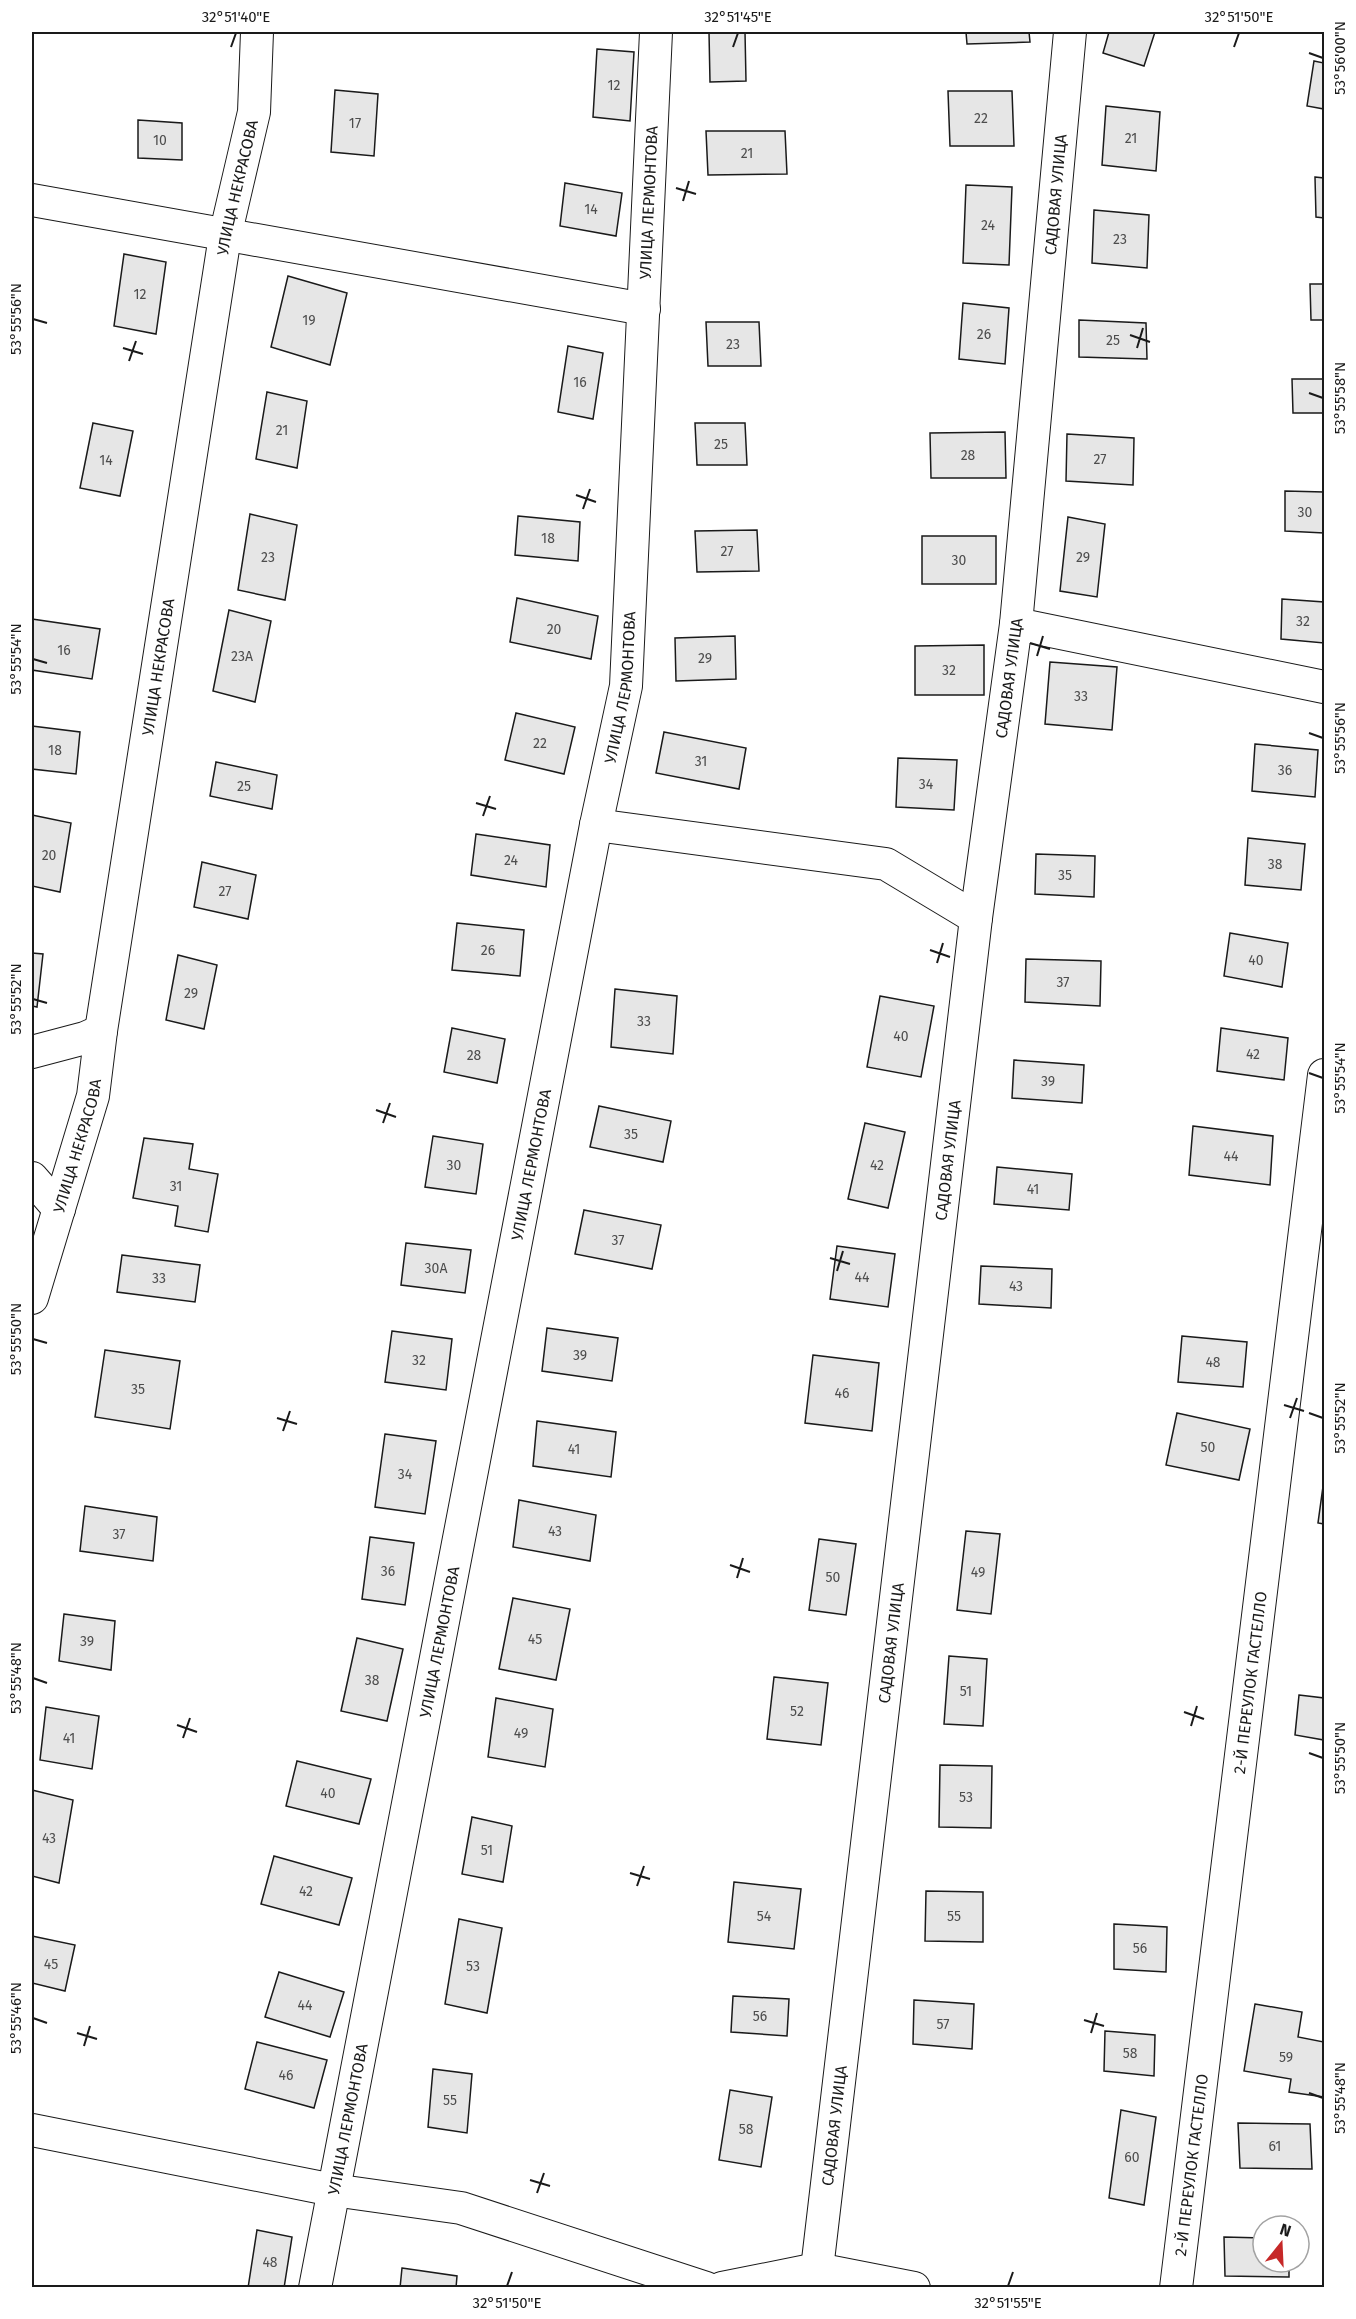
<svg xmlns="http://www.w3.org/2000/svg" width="1356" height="2319" font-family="'Fira Sans',sans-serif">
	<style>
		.building { fill: #e6e6e6; stroke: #1a1a1a; stroke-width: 1.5 }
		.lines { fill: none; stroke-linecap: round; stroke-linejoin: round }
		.minor-casing { stroke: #1a1a1a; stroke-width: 34 }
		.minor { stroke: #fff; stroke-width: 32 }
		.ticks { fill: none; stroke: #1a1a1a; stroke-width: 2 }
		.labels { text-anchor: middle; stroke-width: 4.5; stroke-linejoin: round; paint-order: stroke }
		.number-label { font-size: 14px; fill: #4d4d4d }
		.street-label { font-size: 16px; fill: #1a1a1a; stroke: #fff }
		.neatline { fill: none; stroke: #1a1a1a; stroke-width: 2 }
		.ticks-label { font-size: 15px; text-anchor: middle; fill: #1a1a1a }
	</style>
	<rect width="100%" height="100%" fill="#fff"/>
	<g class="building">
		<path d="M709,32H745L746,81L710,82Z"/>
		<path d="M966,32H1029L1030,42L967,44Z"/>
		<path d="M1109,32H1155L1144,66L1103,53Z"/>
		<path d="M597,49L634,52L630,121L593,117Z"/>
		<path d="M1314,61L1324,63V109L1307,106Z"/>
		<path d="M335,90L378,94L374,156L331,152Z"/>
		<path d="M948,91H1012L1014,146H950Z"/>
		<path d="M1106,106L1160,112L1156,171L1102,165Z"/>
		<path d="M138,120L182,123V160L138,158Z"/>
		<path d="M706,131H785L787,174L708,175Z"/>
		<path d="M1315,177L1324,178V218L1316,217Z"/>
		<path d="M565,183L622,193L616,236L560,226Z"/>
		<path d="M966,185L1012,187L1009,265L963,263Z"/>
		<path d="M1094,210L1149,215L1147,268L1092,263Z"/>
		<path d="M124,254L166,262L156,334L114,326Z"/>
		<path d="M288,276L347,293L330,365L271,347Z"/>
		<path d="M1310,284H1324V320H1311Z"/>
		<path d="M963,303L1009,308L1005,364L959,359Z"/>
		<path d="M1079,320L1146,323L1147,359L1079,357Z"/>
		<path d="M706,322H759L761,366H708Z"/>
		<path d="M568,346L603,353L593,419L558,412Z"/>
		<path d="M1292,379H1324V413H1293Z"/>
		<path d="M267,392L307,401L297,468L256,459Z"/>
		<path d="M93,423L133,431L120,496L80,488Z"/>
		<path d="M695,423H745L747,465H697Z"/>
		<path d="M1005,432L1006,478H931L930,433Z"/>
		<path d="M1067,434L1134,438L1133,485L1066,481Z"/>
		<path d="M1285,491L1324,492V533L1285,531Z"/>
		<path d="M250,514L297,525L285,600L238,590Z"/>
		<path d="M518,516L580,522L578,561L515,555Z"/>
		<path d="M1068,517L1105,524L1097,597L1060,591Z"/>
		<path d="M757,530L759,571L697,572L695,531Z"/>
		<rect x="922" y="536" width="74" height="48"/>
		<path d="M517,598L598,616L591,659L510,642Z"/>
		<path d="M1282,599L1324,602V643L1281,639Z"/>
		<path d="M229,610L271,621L255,702L213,691Z"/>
		<path d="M32,619L100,629L92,679L32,670Z"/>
		<path d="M735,636L736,679L676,681L675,638Z"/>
		<path d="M984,645V695H915V646Z"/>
		<path d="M1050,662L1117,667L1112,730L1045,724Z"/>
		<path d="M516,713L575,727L564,774L505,760Z"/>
		<path d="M32,726L80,732L76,774L32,769Z"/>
		<path d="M664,732L746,748L739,789L656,773Z"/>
		<path d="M1255,744L1318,750L1315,797L1252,791Z"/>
		<path d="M898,758L957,760L954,810L896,807Z"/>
		<path d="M216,762L277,775L272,809L210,796Z"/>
		<path d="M32,815L71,823L60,892L32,886Z"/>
		<path d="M476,834L550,845L546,887L471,875Z"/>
		<path d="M1248,838L1305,844L1301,890L1245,885Z"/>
		<path d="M1036,854L1095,856L1094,897L1035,894Z"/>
		<path d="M202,862L256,875L248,919L194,907Z"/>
		<path d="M457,923L524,930L520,976L452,970Z"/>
		<path d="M1230,933L1288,943L1282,987L1224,976Z"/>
		<path d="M32,953L43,954L37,1007L32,1006Z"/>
		<path d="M178,955L217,965L204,1029L166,1020Z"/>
		<path d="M1026,959L1101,961L1100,1006L1025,1002Z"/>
		<path d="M615,989L677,996L673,1054L611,1047Z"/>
		<path d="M880,996L934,1006L921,1077L867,1067Z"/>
		<path d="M452,1028L505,1039L497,1083L444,1072Z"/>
		<path d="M1221,1028L1288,1038L1284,1080L1217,1071Z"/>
		<path d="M1014,1060L1084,1065L1082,1103L1012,1098Z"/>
		<path d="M599,1106L671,1121L663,1162L590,1147Z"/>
		<path d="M865,1123L905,1132L888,1208L848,1199Z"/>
		<path d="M1193,1126L1273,1136L1270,1185L1189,1175Z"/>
		<path d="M433,1136L483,1144L476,1194L425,1187Z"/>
		<path d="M144,1138L193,1144L189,1169L218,1174L208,1232L175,1226L178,1206L133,1198Z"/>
		<path d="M997,1167L1072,1174L1069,1210L994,1204Z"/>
		<path d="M584,1210L661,1225L652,1269L575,1254Z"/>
		<path d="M406,1243L471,1250L465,1293L401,1285Z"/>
		<path d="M837,1246L895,1254L888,1307L830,1299Z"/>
		<path d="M122,1255L200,1265L195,1302L117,1292Z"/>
		<path d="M981,1266L1052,1269L1051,1308L979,1304Z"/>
		<path d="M547,1328L618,1338L612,1381L542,1371Z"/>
		<path d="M392,1331L452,1339L446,1390L385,1382Z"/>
		<path d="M1182,1336L1247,1342L1243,1387L1178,1382Z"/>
		<path d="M105,1350L180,1361L170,1429L95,1417Z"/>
		<path d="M813,1355L879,1363L872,1431L805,1423Z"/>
		<path d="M1177,1413L1250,1429L1239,1480L1166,1465Z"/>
		<path d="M537,1421L616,1432L611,1477L533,1466Z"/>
		<path d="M385,1434L436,1441L425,1514L375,1507Z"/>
		<path d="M1324,1479V1524L1318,1523Z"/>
		<path d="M519,1500L596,1515L590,1561L513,1547Z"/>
		<path d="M85,1506L157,1517L153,1561L80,1551Z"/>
		<path d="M966,1531L1000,1534L991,1614L957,1610Z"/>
		<path d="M370,1537L414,1543L405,1605L362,1599Z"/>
		<path d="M819,1539L856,1544L846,1615L809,1610Z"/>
		<path d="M513,1598L570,1609L556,1680L499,1669Z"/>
		<path d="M64,1614L115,1621L111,1670L59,1661Z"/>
		<path d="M357,1638L403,1649L387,1721L341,1711Z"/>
		<path d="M949,1656L987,1659L983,1726L944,1724Z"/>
		<path d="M774,1677L828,1683L821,1745L767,1739Z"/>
		<path d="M1299,1695L1324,1698V1740L1295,1735Z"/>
		<path d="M496,1698L553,1709L545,1767L488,1757Z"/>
		<path d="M46,1707L99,1716L92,1769L40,1760Z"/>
		<path d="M297,1761L371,1779L359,1824L286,1806Z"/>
		<path d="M940,1765L992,1766L991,1828L939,1827Z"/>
		<path d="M32,1790L73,1800L59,1883L32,1876Z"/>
		<path d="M472,1817L512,1826L503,1882L462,1874Z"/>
		<path d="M274,1856L352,1878L339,1925L261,1904Z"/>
		<path d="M734,1882L801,1889L794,1949L728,1942Z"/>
		<path d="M926,1891L983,1892V1942L925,1941Z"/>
		<path d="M459,1919L502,1928L487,2013L445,2004Z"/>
		<path d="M1114,1924L1167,1927L1166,1972L1114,1969Z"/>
		<path d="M32,1936L75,1945L65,1991L32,1983Z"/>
		<path d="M279,1972L344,1992L330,2037L265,2017Z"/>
		<path d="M733,1996L789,1999L787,2036L731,2032Z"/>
		<path d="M914,2000L974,2004L972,2049L913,2044Z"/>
		<path d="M1255,2004L1302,2012L1298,2037L1324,2042V2097L1289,2092L1291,2079L1244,2071Z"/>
		<path d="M1105,2031L1155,2035L1154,2076L1104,2071Z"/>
		<path d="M257,2042L327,2060L314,2108L245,2089Z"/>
		<path d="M433,2069L472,2074L467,2133L428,2127Z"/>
		<path d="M730,2090L772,2097L761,2167L719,2160Z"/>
		<path d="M1121,2110L1156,2117L1144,2205L1109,2198Z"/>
		<path d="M1238,2123L1310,2124L1312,2169L1240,2168Z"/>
		<path d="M257,2230L292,2237L284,2288H248Z"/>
		<path d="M1224,2237L1263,2238V2262H1289V2277L1225,2276Z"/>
		<path d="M402,2268L457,2276L456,2288H400Z"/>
	</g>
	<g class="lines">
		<g class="minor-casing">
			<g id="minor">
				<path d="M32,200L644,309"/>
				<path d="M1016,624L1324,687"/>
				<path d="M596,825L886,864L976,918"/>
				<path d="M32,1052L85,1038L101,1031"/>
				<path d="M32,1178L59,1209"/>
				<path id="s1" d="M32,1298L93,1096L101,1031L225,236L254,112L257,32"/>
				<path d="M32,2130L333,2190L461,2208L706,2288"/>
				<path id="s2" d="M315,2288L596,825L626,686L656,32"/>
				<path d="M722,2288L817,2269L914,2288"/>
				<path id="s3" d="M812,2288L817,2269L976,918L1016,624L1070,32"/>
				<path id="s4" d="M1176,2288L1324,1075"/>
			</g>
		</g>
		<use href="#minor" class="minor"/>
	</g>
	<path class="ticks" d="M231,47L236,33M733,47L738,33M1234,47L1239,33M1309,53L1323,58M676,188L696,194M683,201L689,181M33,319L47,323M1130,335L1150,342M123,348L143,354M1137,348L1143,328M129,361L136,341M1309,393L1323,398M576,495L596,502M583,509L590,489M1030,643L1050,649M1037,656L1043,636M33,659L47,663M1309,733L1323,738M476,803L496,809M483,816L490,796M930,950L950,957M937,963L943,943M33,999L47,1003M1309,1073L1323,1078M376,1110L396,1117M383,1123L390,1103M830,1258L850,1264M837,1271L843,1251M33,1339L47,1343M1284,1405L1304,1411M1309,1413L1323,1418M277,1418L297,1424M1290,1418L1297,1398M283,1431L290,1411M730,1565L750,1572M737,1578L743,1558M33,1678L47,1683M1184,1712L1204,1719M177,1725L197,1732M1191,1726L1197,1706M183,1738L190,1718M1309,1753L1323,1758M630,1873L650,1879M637,1886L644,1866M33,2018L47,2023M1084,2020L1104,2026M77,2033L97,2039M1091,2033L1097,2013M84,2046L90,2026M1309,2093L1323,2098M530,2180L550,2186M537,2193L544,2173M507,2286L512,2272M1008,2286L1013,2272"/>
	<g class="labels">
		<g class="number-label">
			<text x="614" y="90">12</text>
			<text x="981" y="123">22</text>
			<text x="355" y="128">17</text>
			<text x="1131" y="143">21</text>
			<text x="160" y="145">10</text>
			<text x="747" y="158">21</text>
			<text x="591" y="214">14</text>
			<text x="988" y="230">24</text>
			<text x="1120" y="244">23</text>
			<text x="140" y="299">12</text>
			<text x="309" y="325">19</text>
			<text x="984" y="339">26</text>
			<text x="1113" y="345">25</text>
			<text x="733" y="349">23</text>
			<text x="580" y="387">16</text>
			<text x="282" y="435">21</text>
			<text x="721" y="449">25</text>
			<text x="968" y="460">28</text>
			<text x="1100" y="464">27</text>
			<text x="106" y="465">14</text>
			<text x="1305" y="517">30</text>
			<text x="548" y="543">18</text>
			<text x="727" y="556">27</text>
			<text x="268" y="562">23</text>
			<text x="1083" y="562">29</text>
			<text x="959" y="565">30</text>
			<text x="1303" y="626">32</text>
			<text x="554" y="634">20</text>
			<text x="64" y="655">16</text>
			<text x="242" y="661">23А</text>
			<text x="705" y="663">29</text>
			<text x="949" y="675">32</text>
			<text x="1081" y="701">33</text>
			<text x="540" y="748">22</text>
			<text x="55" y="755">18</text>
			<text x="701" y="766">31</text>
			<text x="1285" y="775">36</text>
			<text x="926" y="789">34</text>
			<text x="244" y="791">25</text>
			<text x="49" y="860">20</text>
			<text x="511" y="865">24</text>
			<text x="1275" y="869">38</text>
			<text x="1065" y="880">35</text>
			<text x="225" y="896">27</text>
			<text x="488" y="955">26</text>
			<text x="1256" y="965">40</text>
			<text x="1063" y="987">37</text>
			<text x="191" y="998">29</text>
			<text x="644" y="1026">33</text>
			<text x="901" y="1041">40</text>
			<text x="1253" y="1059">42</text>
			<text x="474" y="1060">28</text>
			<text x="1048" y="1086">39</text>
			<text x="631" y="1139">35</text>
			<text x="1231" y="1161">44</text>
			<text x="454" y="1170">30</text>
			<text x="877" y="1170">42</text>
			<text x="176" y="1191">31</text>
			<text x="1033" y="1194">41</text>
			<text x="618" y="1245">37</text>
			<text x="436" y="1273">30А</text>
			<text x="862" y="1282">44</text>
			<text x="159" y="1283">33</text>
			<text x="1016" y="1291">43</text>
			<text x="580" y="1360">39</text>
			<text x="419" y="1365">32</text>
			<text x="1213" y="1367">48</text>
			<text x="138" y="1394">35</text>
			<text x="842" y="1398">46</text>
			<text x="1208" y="1452">50</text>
			<text x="574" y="1454">41</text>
			<text x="405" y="1479">34</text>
			<text x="555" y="1536">43</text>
			<text x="119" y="1539">37</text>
			<text x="388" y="1576">36</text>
			<text x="978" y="1577">49</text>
			<text x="833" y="1582">50</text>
			<text x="535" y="1644">45</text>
			<text x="87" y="1646">39</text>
			<text x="372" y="1685">38</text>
			<text x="966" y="1696">51</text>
			<text x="797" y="1716">52</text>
			<text x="521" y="1738">49</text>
			<text x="69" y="1743">41</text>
			<text x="328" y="1798">40</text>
			<text x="966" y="1802">53</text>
			<text x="49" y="1843">43</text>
			<text x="487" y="1855">51</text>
			<text x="306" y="1896">42</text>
			<text x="764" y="1921">54</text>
			<text x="954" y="1921">55</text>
			<text x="1140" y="1953">56</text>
			<text x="51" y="1969">45</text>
			<text x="473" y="1971">53</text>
			<text x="305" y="2010">44</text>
			<text x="760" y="2021">56</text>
			<text x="943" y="2029">57</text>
			<text x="1130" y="2058">58</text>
			<text x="1286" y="2062">59</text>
			<text x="286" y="2080">46</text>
			<text x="450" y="2105">55</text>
			<text x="746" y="2134">58</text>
			<text x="1275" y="2151">61</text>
			<text x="1132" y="2162">60</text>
			<text x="270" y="2267">48</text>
		</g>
		<g class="street-label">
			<text dy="6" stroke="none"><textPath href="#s1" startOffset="1131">УЛИЦА НЕКРАСОВА</textPath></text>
			<text dy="6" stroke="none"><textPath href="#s3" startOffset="2108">САДОВАЯ УЛИЦА</textPath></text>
			<text dy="6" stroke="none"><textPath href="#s2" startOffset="2116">УЛИЦА ЛЕРМОНТОВА</textPath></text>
			<text dy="6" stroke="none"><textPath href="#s1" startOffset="645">УЛИЦА НЕКРАСОВА</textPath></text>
			<text dy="6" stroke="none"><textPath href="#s3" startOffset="1622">САДОВАЯ УЛИЦА</textPath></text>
			<text dy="6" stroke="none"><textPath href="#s2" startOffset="1630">УЛИЦА ЛЕРМОНТОВА</textPath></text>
			<text dy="6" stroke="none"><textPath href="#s1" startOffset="159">УЛИЦА НЕКРАСОВА</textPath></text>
			<text dy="6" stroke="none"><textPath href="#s3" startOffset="1136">САДОВАЯ УЛИЦА</textPath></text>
			<text dy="6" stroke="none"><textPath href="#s2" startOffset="1144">УЛИЦА ЛЕРМОНТОВА</textPath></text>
			<text dy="6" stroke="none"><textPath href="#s2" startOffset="658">УЛИЦА ЛЕРМОНТОВА</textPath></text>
			<text dy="6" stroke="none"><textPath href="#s3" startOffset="650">САДОВАЯ УЛИЦА</textPath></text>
			<text dy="6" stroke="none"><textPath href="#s4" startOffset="610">2-Й ПЕРЕУЛОК ГАСТЕЛЛО</textPath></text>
			<text dy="6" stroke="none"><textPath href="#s2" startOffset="172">УЛИЦА ЛЕРМОНТОВА</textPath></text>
			<text dy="6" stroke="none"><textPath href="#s3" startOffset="164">САДОВАЯ УЛИЦА</textPath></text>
			<text dy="6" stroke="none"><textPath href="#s4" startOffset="124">2-Й ПЕРЕУЛОК ГАСТЕЛЛО</textPath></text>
		</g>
	</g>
	<rect width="1356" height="2319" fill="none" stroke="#ffffff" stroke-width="66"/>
	<g transform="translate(1281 2244) rotate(18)"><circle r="28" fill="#ffffff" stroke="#a3a3a3" stroke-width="1.5"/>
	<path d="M0-4.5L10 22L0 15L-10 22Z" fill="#c62828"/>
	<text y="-9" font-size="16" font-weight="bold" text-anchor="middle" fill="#1a1a1a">N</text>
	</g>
	<rect x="33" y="33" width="1290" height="2253" class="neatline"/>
	<g class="ticks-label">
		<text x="236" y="22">32°51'40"E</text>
		<text x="738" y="22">32°51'45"E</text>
		<text x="1239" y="22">32°51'50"E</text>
		<text transform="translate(1340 58) rotate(-90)" y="5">53°56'00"N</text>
		<text transform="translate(16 319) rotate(-90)" y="5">53°55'56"N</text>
		<text transform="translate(1340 398) rotate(-90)" y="5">53°55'58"N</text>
		<text transform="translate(16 659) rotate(-90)" y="5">53°55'54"N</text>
		<text transform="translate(1340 738) rotate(-90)" y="5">53°55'56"N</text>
		<text transform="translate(16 999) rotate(-90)" y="5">53°55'52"N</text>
		<text transform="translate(1340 1078) rotate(-90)" y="5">53°55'54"N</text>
		<text transform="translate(16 1339) rotate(-90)" y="5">53°55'50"N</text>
		<text transform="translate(1340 1418) rotate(-90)" y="5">53°55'52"N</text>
		<text transform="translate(16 1678) rotate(-90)" y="5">53°55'48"N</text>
		<text transform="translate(1340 1758) rotate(-90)" y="5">53°55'50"N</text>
		<text transform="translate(16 2018) rotate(-90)" y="5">53°55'46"N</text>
		<text transform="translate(1340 2098) rotate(-90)" y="5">53°55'48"N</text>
		<text x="507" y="2308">32°51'50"E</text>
		<text x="1008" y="2308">32°51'55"E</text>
	</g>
</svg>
